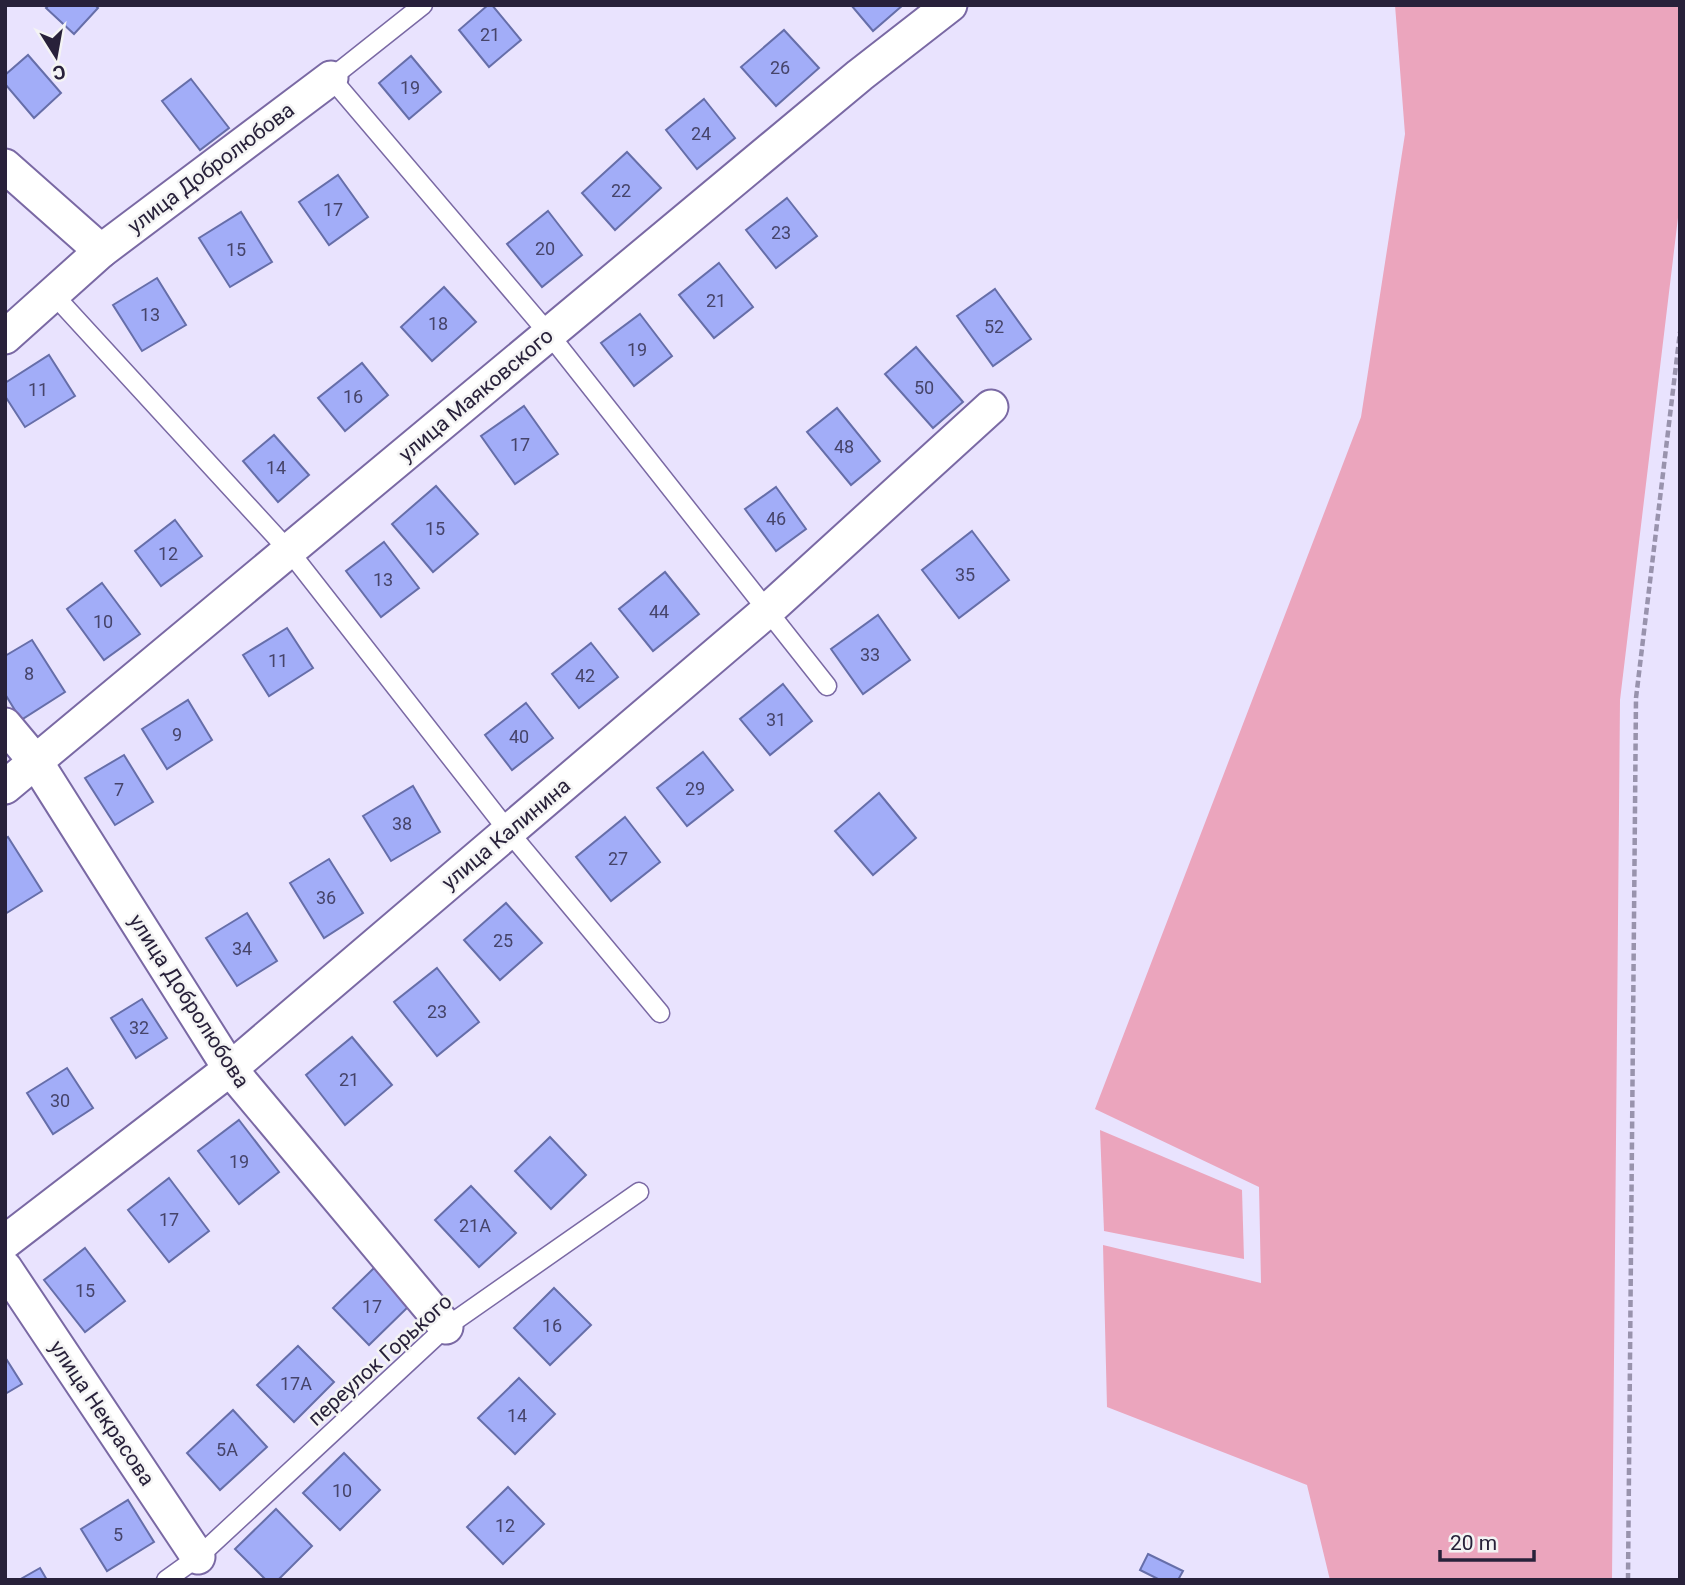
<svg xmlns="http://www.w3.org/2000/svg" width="1685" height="1585" font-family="Roboto,sans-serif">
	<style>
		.green { fill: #eba5bd }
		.building { fill: #a2adf8; stroke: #666ea9; stroke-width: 2 }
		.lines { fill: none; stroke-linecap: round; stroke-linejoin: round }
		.lane-casing { stroke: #7a69a4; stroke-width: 21 }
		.street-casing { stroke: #7a69a4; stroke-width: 37 }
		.path { stroke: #9993ad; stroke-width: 4.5; stroke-dasharray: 7 3.5; stroke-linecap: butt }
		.lane { stroke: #fff; stroke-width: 18 }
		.street { stroke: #fff; stroke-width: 33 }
		.labels { text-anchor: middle; stroke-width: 5; stroke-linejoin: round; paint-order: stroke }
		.number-label { font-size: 18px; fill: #46446a }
		.street-label { font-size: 21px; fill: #28213a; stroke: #f4f4f4 }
	</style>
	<rect width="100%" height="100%" fill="#e9e3fe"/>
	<g class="green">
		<path d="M1395,5H1680V201L1620,700L1612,1580H1330L1307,1485L1107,1407L1103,1245L1261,1283L1259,1187L1095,1109L1361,417L1405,134Z"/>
		<path d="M1100,1130L1242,1190L1244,1259L1104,1231Z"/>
	</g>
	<g class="building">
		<path d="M49,5H95L98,8L74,34L46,8Z"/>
		<path d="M488,5H492L521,40L489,67L459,30Z"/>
		<path d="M851,5H903L873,31Z"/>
		<path d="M784,30L819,68L776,106L741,67Z"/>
		<path d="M28,55L61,93L34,118L5,84V75Z"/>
		<path d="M411,56L441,92L409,119L379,83Z"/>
		<path d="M191,79L229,128L200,150L162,101Z"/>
		<path d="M704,99L735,138L697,169L666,130Z"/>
		<path d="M627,152L661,188L615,230L582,193Z"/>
		<path d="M338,175L368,217L329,245L299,202Z"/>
		<path d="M787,198L817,236L776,268L746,230Z"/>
		<path d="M548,211L582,255L542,287L507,244Z"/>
		<path d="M241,212L272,262L230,287L199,238Z"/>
		<path d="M719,263L753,307L714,338L679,295Z"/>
		<path d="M157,278L186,325L142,351L113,305Z"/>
		<path d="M444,287L476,322L432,361L401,327Z"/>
		<path d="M995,289L1031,339L993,366L957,316Z"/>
		<path d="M640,314L672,356L634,386L601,343Z"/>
		<path d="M916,347L963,402L933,428L885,374Z"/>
		<path d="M49,355L75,396L25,427L5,396V383Z"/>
		<path d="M362,363L388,395L345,431L318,398Z"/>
		<path d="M524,406L558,454L515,484L481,436Z"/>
		<path d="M837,408L880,461L851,485L807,432Z"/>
		<path d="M274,435L309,475L278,502L243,461Z"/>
		<path d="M436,486L478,534L433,572L392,524Z"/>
		<path d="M776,487L806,529L776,551L745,509Z"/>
		<path d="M175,520L202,556L161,586L135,551Z"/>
		<path d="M972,531L1009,580L959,618L922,570Z"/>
		<path d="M384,542L419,588L381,617L346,571Z"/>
		<path d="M665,572L699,614L653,651L619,609Z"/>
		<path d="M102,583L140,634L104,660L67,609Z"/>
		<path d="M878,615L910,660L863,694L831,649Z"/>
		<path d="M287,628L313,668L269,696L243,655Z"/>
		<path d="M32,640L65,692L21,720L5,694V656Z"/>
		<path d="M591,643L618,677L579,708L552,674Z"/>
		<path d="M783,684L812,721L770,755L740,719Z"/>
		<path d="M188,700L212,740L167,769L142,729Z"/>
		<path d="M526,703L553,738L512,770L485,735Z"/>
		<path d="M703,752L733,790L687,826L657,788Z"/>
		<path d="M124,755L153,802L115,825L85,778Z"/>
		<path d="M413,786L440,832L391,861L363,816Z"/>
		<path d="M879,793L916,838L873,875L835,831Z"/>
		<path d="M625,817L660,862L611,901L576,857Z"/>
		<path d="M8,837L42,891L5,914V839Z"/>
		<path d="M329,859L363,913L324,938L290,883Z"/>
		<path d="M506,903L542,943L500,980L464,940Z"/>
		<path d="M247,913L277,961L237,986L206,938Z"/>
		<path d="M437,968L479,1022L437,1056L394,1002Z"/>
		<path d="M142,999L167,1038L136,1058L111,1018Z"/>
		<path d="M352,1037L392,1085L345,1125L306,1075Z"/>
		<path d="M67,1068L93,1108L53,1134L27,1093Z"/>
		<path d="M239,1120L279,1172L239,1204L198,1151Z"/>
		<path d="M550,1137L586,1175L551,1209L515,1171Z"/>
		<path d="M169,1178L209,1231L169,1262L128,1210Z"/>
		<path d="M471,1186L516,1233L479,1267L435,1220Z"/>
		<path d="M85,1248L125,1301L85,1332L44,1280Z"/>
		<path d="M374,1268L410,1305L369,1345L333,1308Z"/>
		<path d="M554,1288L591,1325L550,1365L514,1328Z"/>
		<path d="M298,1346L334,1382L294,1422L257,1385Z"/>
		<path d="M5,1357L22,1384L5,1394Z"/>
		<path d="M519,1378L555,1414L515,1454L478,1418Z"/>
		<path d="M233,1410L267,1447L220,1490L187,1453Z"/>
		<path d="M344,1453L380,1490L340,1530L303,1493Z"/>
		<path d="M508,1487L544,1524L503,1564L467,1527Z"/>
		<path d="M128,1500L154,1542L107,1571L81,1529Z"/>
		<path d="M276,1509L312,1546L278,1580H266L235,1549Z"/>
		<path d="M1148,1554L1183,1571L1178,1580H1160L1140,1570Z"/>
		<path d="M40,1568L47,1580H19Z"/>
	</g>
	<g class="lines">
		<g class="lane-casing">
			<g id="lane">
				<path d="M423,5L331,78L549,334L827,686"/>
				<path d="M54,295L290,552L509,832L660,1013"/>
				<path d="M166,1580L198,1557L446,1327L639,1192"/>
			</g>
		</g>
		<g class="street-casing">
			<g id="street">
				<path d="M5,166L101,251"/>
				<path d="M5,337L101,251L331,78"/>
				<path d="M5,725L36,762L230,1069L446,1327"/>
				<path d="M5,787L860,75L950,5"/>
				<path d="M5,1242L230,1069L767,611L991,407"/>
				<path d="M5,1268L198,1557"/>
			</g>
		</g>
		<path class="path" d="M1628,1580L1636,698L1680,332"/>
		<use href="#lane" class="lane"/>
		<use href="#street" class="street"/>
	</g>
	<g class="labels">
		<g class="number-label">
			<text x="490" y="41">21</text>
			<text x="780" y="74">26</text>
			<text x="410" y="94">19</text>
			<text x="701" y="140">24</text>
			<text x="621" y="197">22</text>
			<text x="333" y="216">17</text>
			<text x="781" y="239">23</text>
			<text x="545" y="255">20</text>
			<text x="236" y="256">15</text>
			<text x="716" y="307">21</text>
			<text x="150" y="321">13</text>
			<text x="438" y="330">18</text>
			<text x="994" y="333">52</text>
			<text x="637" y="356">19</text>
			<text x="924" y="394">50</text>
			<text x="38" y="396">11</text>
			<text x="353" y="403">16</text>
			<text x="520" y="451">17</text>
			<text x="844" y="453">48</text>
			<text x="276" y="474">14</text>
			<text x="776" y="525">46</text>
			<text x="435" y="535">15</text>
			<text x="168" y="560">12</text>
			<text x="965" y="581">35</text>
			<text x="383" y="586">13</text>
			<text x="659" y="618">44</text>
			<text x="103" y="628">10</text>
			<text x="870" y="661">33</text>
			<text x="278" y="667">11</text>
			<text x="29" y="680">8</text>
			<text x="585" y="682">42</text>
			<text x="776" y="726">31</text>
			<text x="177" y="741">9</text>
			<text x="519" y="743">40</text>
			<text x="695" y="795">29</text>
			<text x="119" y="796">7</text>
			<text x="402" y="830">38</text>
			<text x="618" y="865">27</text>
			<text x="326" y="904">36</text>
			<text x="503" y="947">25</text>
			<text x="242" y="955">34</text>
			<text x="437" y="1018">23</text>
			<text x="139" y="1034">32</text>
			<text x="349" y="1086">21</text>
			<text x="60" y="1107">30</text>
			<text x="239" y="1168">19</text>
			<text x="169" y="1226">17</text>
			<text x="475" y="1232">21А</text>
			<text x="85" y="1297">15</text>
			<text x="372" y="1313">17</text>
			<text x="552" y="1332">16</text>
			<text x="296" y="1390">17А</text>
			<text x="517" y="1422">14</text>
			<text x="227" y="1456">5А</text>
			<text x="342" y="1497">10</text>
			<text x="505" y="1532">12</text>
			<text x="118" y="1541">5</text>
		</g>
		<g class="street-label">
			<text transform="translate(211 168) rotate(-37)" y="7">улица Добролюбова</text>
			<text transform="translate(476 395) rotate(-40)" y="7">улица Маяковского</text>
			<text transform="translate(506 834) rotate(-40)" y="7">улица Калинина</text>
			<text transform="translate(189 1001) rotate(57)" y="7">улица Добролюбова</text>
			<text transform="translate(380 1360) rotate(-42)" y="7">переулок Горького</text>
			<text transform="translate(102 1413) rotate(56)" y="7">улица Некрасова</text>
		</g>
	</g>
	<rect width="1685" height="1585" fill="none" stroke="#28213a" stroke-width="14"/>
	<g transform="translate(56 56) rotate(169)" stroke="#f4f4f4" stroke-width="5" paint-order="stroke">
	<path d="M0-5L12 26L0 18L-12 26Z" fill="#28213a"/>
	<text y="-10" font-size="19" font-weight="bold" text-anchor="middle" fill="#28213a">С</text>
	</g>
	<path d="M1440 1550v10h94v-10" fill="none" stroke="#28213a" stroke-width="3.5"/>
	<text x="1450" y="1550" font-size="21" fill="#28213a" stroke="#f4f4f4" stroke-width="5" paint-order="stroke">20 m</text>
</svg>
